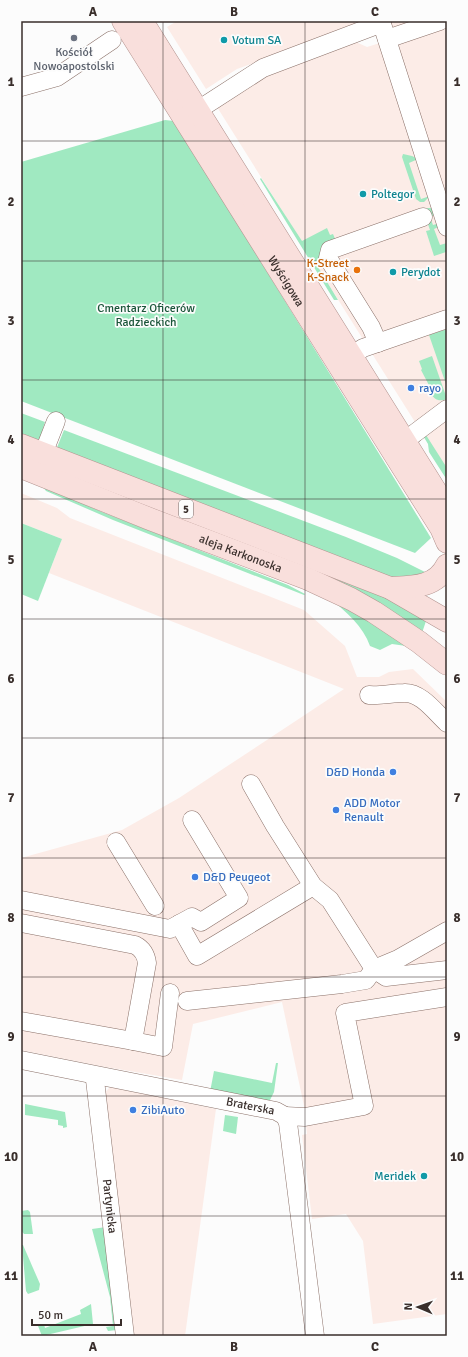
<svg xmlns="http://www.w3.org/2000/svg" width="468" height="1357" font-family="Signika,sans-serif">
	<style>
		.built { fill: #fcece7 }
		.green { fill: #a0e9c1 }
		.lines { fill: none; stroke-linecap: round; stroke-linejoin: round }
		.minor-casing { stroke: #8b7169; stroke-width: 19 }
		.major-casing { stroke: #b3938f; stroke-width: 23 }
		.minor { stroke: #fff; stroke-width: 18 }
		.major { stroke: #f9dfdc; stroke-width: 22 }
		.grid { fill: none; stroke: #392e2b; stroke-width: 1; stroke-opacity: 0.55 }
		.worship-dot { fill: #6b7280; stroke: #fcfcfc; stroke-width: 1.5 }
		.culture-dot { fill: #0f9aa8; stroke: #fcfcfc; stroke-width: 1.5 }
		.food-dot { fill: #e8710a; stroke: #fcfcfc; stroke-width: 1.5 }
		.shop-dot { fill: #3f7fe0; stroke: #fcfcfc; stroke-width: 1.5 }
		.labels { text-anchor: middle; stroke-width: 3.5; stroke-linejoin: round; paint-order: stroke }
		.shield { fill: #fcfcfc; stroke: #746c6a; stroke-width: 1 }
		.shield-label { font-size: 11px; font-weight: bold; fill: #392e2b }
		.culture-label { font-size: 12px; fill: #0d838f; stroke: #fcfcfc; text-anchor: start }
		.worship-label { font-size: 12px; fill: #5b616d; stroke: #fcfcfc }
		.food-label { font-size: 12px; fill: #c56008; stroke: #fcfcfc; text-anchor: end }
		.street-label { font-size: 12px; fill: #392e2b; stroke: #fcfcfc }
		.park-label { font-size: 12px; fill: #1a5539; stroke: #fcfcfc }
		.shop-label { font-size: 12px; fill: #366cbe; stroke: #fcfcfc; text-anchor: start }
		.neatline { fill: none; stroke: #392e2b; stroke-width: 1.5 }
		.grid-label { font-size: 13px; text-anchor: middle; font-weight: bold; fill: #392e2b }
	</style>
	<rect width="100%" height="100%" fill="#fcfcfc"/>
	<g class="built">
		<path d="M177,21H356L351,29L237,69L206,89L167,27Z"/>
		<path d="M391,21H447V473L217,107L259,76L356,42L367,47L396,38Z"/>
		<path d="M21,493L57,508L70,518L304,610L345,646L357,677H379L389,672L413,669L447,702V1314L373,1324L363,1241L346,1214L312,1219L302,1135L307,1134L304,1106L282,1002L193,1024L182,1080L100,1066L21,1050V858L122,830L179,798L344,689L49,573L62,539L21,523Z"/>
		<path d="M110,1087L216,1109L185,1336H133L103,1095Z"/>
	</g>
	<g class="green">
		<path d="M165,120L174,121L431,538L415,553L21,401V162Z"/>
		<path d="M403,154L412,156L418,159L409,163L421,199L430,196L424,202H420L416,199L402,157Z"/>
		<path d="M261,178L302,241L327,228L330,235L333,234L336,241L321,258L315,262L338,300H334L260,179Z"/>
		<path d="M428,208H432L438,213L430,217L433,225L440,223L441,226L434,229L440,245L447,243L446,252L434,256L426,231L430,230L423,210Z"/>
		<path d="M447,329V387L429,335Z"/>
		<path d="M432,356L447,399C439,402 434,400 430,392L432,391L421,370L422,369L419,361Z"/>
		<path d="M21,413L45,422L40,438L43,439L36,442L21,436Z"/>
		<path d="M64,430L346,537L397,558L433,576L400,581L56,450Z"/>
		<path d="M422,434L426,435L447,468V480L429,452L428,444Z"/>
		<path d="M21,460L116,490L381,594L427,618L421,636Z"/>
		<path d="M44,486L102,512L288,585L305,594L304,595L113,520L46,491L43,487Z"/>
		<path d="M21,523L62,539L38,601L21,594Z"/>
		<path d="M331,597L406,646L392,644L380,650L370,646C363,626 347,613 331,599Z"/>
		<path d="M276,1063H278L274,1092L268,1104L210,1092L214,1071L272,1083Z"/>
		<path d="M25,1104L65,1112L67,1127L63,1128V1126L58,1125V1120L25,1115Z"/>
		<path d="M225,1115L238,1117L236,1134L223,1131Z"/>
		<path d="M28,1210L30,1212L33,1234H24L21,1230V1211Z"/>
		<path d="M106,1227L117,1330L108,1331L106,1327L113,1326L110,1297L92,1229Z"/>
		<path d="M22,1245H23L40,1284L39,1290L28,1294L26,1291Z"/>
		<path d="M91,1304L93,1324L42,1336L38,1326L44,1324L45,1328L81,1314L80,1310Z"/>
	</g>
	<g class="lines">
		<g class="minor-casing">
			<g id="minor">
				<path d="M381,21L447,227"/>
				<path d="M387,39L440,21"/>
				<path d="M21,87L57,77L112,40"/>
				<path d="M198,110L263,68L382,23"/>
				<path d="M378,343L371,327L328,258L330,250L423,217"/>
				<path d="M351,356L363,348L447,319"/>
				<path d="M395,449L415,433L447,409"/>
				<path d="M43,454L56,421"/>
				<path d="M369,695C381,696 392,693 404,693C421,692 435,712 447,723"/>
				<path d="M251,784L275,826L313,886L330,900L374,969L398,959L447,931"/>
				<path d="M116,842L155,906"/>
				<path d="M21,900L170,929L192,917L201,922L239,898L192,820"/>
				<path d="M21,923L135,945C143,949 146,955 147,963L133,1041L21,1021"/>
				<path d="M179,924L197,956L313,886"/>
				<path d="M187,1001L342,984L366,980L374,969L386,977L447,970"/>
				<path d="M133,1041L163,1047L170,993"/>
				<path id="s1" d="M21,1060L276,1111L285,1116L288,1123L315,1336"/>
				<path id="s2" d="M95,1076V1080L125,1336"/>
				<path d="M285,1116L305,1117L364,1106L345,1013L447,997"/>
			</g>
		</g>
		<g class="major-casing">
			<g id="major">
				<path id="s3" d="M123,21L403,468L441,528L447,542"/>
				<path d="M142,21L447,509"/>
				<path d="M21,445L390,588L447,621"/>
				<path id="s4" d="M21,467L150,519L308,579L351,599L374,612L419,642L447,664"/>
				<path d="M390,588C412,587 436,588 447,565"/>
			</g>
		</g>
		<use href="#minor" class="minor"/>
		<use href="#major" class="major"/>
	</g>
	<path class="grid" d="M163,21V1336M305,21V1336M21,141H447M21,261H447M21,380H447M21,499H447M21,619H447M21,738H447M21,858H447M21,977H447M21,1096H447M21,1216H447"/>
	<circle class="worship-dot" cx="74" cy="38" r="4"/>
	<g class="culture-dot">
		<circle cx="224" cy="40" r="4"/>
		<circle cx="363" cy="194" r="4"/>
		<circle cx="393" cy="272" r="4"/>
		<circle cx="424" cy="1176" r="4"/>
	</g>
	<circle class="food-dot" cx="357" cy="270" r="4"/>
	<g class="shop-dot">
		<circle cx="411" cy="388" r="4"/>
		<circle cx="393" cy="772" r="4"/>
		<circle cx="336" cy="810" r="4"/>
		<circle cx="195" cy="877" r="4"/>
		<circle cx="133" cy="1110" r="4"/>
	</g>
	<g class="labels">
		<rect class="shield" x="179" y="500" width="14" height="18" rx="3"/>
		<g class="shield-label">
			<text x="186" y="513">5</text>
		</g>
		<g class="culture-label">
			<text x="232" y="44">Votum SA</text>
			<text x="371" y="198">Poltegor</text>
			<text x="401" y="276">Perydot</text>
			<text x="416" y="1180" text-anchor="end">Meridek</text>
		</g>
		<g class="worship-label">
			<text x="74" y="56">Kościół<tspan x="74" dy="14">Nowoapostolski</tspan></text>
		</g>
		<g class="food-label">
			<text x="349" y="267">K-Street<tspan x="349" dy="14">K-Snack</tspan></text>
		</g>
		<g class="street-label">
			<text dy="4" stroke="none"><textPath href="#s3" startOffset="307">Wyścigowa</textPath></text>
			<text dy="4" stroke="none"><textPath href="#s4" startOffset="236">aleja Karkonoska</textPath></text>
			<text dy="4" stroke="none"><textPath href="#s1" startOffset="234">Braterska</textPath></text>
			<text dy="4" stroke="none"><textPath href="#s2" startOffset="131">Partynicka</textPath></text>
		</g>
		<g class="park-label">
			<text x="146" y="312">Cmentarz Oficerów<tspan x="146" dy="14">Radzieckich</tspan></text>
		</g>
		<g class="shop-label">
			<text x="419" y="392">rayo</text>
			<text x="385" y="776" text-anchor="end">D&amp;D Honda</text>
			<text x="344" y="807">ADD Motor<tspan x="344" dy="14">Renault</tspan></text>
			<text x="203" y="881">D&amp;D Peugeot</text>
			<text x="141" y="1114">ZibiAuto</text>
		</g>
	</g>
	<rect width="468" height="1357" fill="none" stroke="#fcfcfc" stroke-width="44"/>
	<g transform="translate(418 1307) rotate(272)" stroke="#fcfcfc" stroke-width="3" paint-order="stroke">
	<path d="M0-3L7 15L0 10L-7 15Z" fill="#392e2b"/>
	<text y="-6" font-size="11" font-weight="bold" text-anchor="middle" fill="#392e2b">N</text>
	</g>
	<path d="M32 1319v6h89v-6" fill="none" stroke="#392e2b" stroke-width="2"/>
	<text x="38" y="1319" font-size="12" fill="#392e2b" stroke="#fcfcfc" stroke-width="3" paint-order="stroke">50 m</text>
	<rect x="22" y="22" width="424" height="1313" class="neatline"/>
	<g class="grid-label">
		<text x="93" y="16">A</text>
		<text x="234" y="16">B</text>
		<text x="375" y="16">C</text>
		<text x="11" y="86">1</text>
		<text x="457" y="86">1</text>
		<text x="11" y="206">2</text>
		<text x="457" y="206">2</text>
		<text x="11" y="325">3</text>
		<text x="457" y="325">3</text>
		<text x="11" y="444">4</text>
		<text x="457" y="444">4</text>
		<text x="11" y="564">5</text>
		<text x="457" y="564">5</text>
		<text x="11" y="683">6</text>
		<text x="457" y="683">6</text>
		<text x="11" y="802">7</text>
		<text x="457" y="802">7</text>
		<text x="11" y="922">8</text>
		<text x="457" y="922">8</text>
		<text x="11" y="1041">9</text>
		<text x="457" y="1041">9</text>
		<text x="11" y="1161">10</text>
		<text x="457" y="1161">10</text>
		<text x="11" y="1280">11</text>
		<text x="457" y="1280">11</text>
		<text x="93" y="1351">A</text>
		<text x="234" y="1351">B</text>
		<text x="375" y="1351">C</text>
	</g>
</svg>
